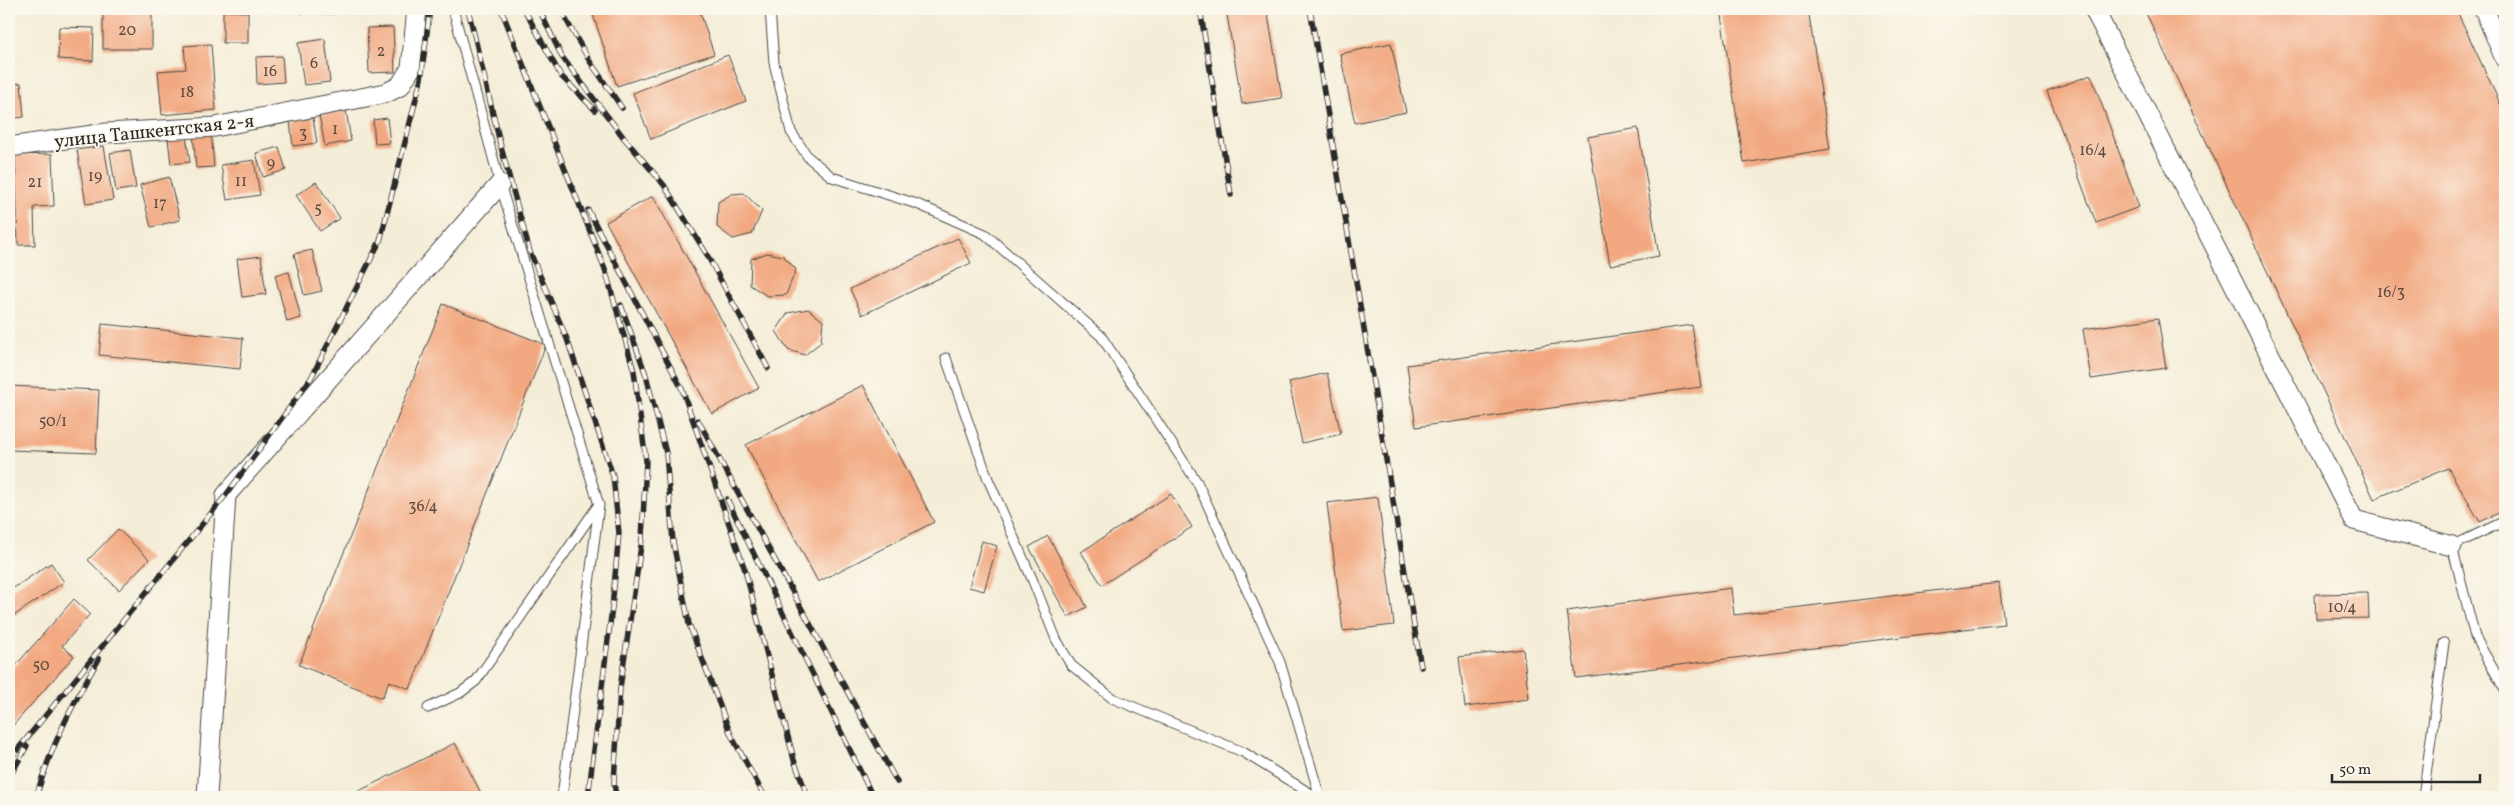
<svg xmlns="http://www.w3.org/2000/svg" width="2514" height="806" font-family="Vollkorn,serif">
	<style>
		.building { fill: #f2a981 }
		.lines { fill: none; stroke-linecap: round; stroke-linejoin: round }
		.lane-casing { stroke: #494845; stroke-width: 11 }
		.street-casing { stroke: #494845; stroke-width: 21 }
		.lane { stroke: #fff; stroke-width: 9 }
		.street { stroke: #fff; stroke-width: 19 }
		.rail-casing { stroke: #2b2b2b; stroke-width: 5.5 }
		.rail { stroke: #fbf7ec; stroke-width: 4; stroke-dasharray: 11; stroke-linecap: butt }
		.labels { text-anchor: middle; stroke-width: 4; stroke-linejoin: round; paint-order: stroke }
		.number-label { font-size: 16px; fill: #5d4a40 }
		.street-label { font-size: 19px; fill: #2b2b2b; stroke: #fbf7ec }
	</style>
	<rect width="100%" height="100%" fill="#fbf7ec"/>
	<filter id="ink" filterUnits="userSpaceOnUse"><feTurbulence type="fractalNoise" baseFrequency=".02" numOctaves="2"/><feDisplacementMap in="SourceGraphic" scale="10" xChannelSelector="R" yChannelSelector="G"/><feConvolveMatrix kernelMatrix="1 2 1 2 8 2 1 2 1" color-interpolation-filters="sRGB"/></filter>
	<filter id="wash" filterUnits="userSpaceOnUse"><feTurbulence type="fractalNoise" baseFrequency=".0096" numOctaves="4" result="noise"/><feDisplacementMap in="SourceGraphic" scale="20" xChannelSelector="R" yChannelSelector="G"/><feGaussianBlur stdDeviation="1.12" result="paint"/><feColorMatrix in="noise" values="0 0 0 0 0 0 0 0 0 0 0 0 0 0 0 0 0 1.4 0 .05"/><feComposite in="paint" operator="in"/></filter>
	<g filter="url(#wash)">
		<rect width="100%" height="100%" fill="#f4edd7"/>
		<g id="blocks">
			<g class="building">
				<rect x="103" y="9" width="49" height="40"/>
				<path d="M301,9H333V14L301,13Z"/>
				<path d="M591,9H699L714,54L617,86Z"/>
				<path d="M1226,9H1267L1282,98L1242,104Z"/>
				<path d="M1720,9H1808L1830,149L1744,163Z"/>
				<path d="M2156,9H2456L2505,114V510L2480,522L2448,468L2374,499L2146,13Z"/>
				<path d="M223,11L248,12V43H223Z"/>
				<path d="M59,27L94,28L93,61L58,59Z"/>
				<path d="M393,27L395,72L369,73L367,28Z"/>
				<path d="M325,39L330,82L304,85L298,43Z"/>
				<path d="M1391,43L1406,112L1355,123L1340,54Z"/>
				<path d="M211,44L216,110L162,115L158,71L186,69L184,46Z"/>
				<path d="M728,55L746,101L651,139L633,93Z"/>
				<path d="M282,56L284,82L257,84L256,57Z"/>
				<path d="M2091,75L2139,207L2096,223L2047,91Z"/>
				<path d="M21,83L24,117L9,119V84Z"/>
				<path d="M346,110L351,141L325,146L319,115Z"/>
				<path d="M313,118L317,143L293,146L290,121Z"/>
				<path d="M387,118L390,143L375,144L373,120Z"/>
				<path d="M1638,128L1659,256L1610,265L1588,137Z"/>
				<path d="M211,131L214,167L196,168L193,133Z"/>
				<path d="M186,136L190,162L171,164L168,139Z"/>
				<path d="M104,146L113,200L86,204L77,150Z"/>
				<path d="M279,147L286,170L263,177L256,153Z"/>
				<path d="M130,150L136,188L116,191L110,153Z"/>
				<path d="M52,154L54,206L34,207L35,245H18L15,155Z"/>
				<path d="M254,160L260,195L227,200L221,165Z"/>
				<path d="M169,177L180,220L151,227L140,185Z"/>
				<path d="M316,182L340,218L320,231L296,195Z"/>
				<path d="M744,193L762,211L752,234L733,239L717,227L718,202L732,194Z"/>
				<path d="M653,196L759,388L712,414L606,222Z"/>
				<path d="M958,238L971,263L862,315L850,289Z"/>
				<path d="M312,250L322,291L304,295L294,254Z"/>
				<path d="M767,253L783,256L796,269L786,295L767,296L750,285L751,259Z"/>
				<path d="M261,256L266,294L242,297L237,259Z"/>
				<path d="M289,272L301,318L287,322L275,275Z"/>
				<path d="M443,304L546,345L410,689L389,681L382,698L299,665Z"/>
				<path d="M808,309L823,321L821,342L805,355L788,350L776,331L788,313Z"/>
				<path d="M2158,318L2166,368L2091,379L2083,329Z"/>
				<path d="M102,324L243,338L240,369L99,355Z"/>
				<path d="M1692,325L1701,387L1416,427L1407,365Z"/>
				<path d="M1327,373L1341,434L1302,443L1289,382Z"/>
				<path d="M863,385L934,522L818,582L746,445Z"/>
				<path d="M9,386L99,390L96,453L9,450Z"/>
				<path d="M1171,494L1192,527L1102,585L1081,552Z"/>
				<path d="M1378,497L1394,625L1343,631L1327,503Z"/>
				<path d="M118,529L149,559L119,590L88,560Z"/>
				<path d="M1048,536L1087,607L1068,617L1029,547Z"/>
				<path d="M982,541L997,546L984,591L969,587Z"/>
				<path d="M51,563L64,582L9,619V591Z"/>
				<path d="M1999,583L2004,624L1576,678L1567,611L1731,588L1734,615Z"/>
				<path d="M2368,593L2369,618L2316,619L2315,594Z"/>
				<path d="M74,599L90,614L62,646L74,656L9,730V673Z"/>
				<path d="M1523,649L1529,699L1465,707L1459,657Z"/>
				<path d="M455,743L483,797H355L353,794Z"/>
			</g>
		</g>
	</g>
	<g filter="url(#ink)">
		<use href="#blocks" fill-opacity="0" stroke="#494845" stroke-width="1"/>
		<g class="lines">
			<g class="lane-casing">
				<g id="lane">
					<path d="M453,9L500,184L599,505L562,797"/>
					<path d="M770,9L774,63L791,132L808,157L832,177L917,204L985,234L1101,336L1197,482L1280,662L1320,797"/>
					<path d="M946,358L988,479L1033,581L1056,639L1071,665L1112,698L1243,752L1316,797"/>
					<path d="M2505,521L2452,546L2475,637L2505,690"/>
					<path d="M428,708L460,693L476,681L597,507"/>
					<path d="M2423,797L2444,643"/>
				</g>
			</g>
			<g class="street-casing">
				<g id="street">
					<path d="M2094,9L2354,520L2452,546"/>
					<path d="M2484,9L2505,59"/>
					<path d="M9,147L107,133L215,127L386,93L400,86L411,68L417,9"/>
					<path d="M207,797L226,495L500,184"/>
				</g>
			</g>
			<use href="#lane" class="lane"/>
			<use href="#street" class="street"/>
			<g class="rail-casing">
				<g id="rail">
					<path d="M468,9L501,147L530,252L567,339L613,476L619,533L612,608L588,797"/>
					<path d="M501,9L605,269L634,371L646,461L642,539L620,688L614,782L616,797"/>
					<path d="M524,9L561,76L595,110"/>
					<path d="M539,9L562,57L624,138L664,185L706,253L768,368"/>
					<path d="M560,9L589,60L622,108"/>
					<path d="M1200,9L1231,195"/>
					<path d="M1310,9L1421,667"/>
					<path d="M588,210L682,389L745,570L794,760L808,797"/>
					<path d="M621,305L646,375L666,453L673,542L689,624L731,735L765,797"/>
					<path d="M698,420L897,782"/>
					<path d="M727,499L873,797"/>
					<path d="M9,760L226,495L311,378L380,241L421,79L430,9"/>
					<path d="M9,778L27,746"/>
					<path d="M36,797C50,749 73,702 99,659"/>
				</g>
			</g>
			<use href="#rail" class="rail"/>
		</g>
	</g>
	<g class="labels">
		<g class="number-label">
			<text x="127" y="35">20</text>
			<text x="381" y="56">2</text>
			<text x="314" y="68">6</text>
			<text x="270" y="76">16</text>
			<text x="187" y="97">18</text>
			<text x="335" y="134">1</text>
			<text x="303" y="138">3</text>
			<text x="2093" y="155">16/4</text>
			<text x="271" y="168">9</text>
			<text x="95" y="181">19</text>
			<text x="241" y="186">11</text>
			<text x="35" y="187">21</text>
			<text x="160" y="208">17</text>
			<text x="318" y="213">5</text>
			<text x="2391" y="297">16/3</text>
			<text x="53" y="426">50/1</text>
			<text x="423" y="511">36/4</text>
			<text x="2342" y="612">10/4</text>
			<text x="41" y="670">50</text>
		</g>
		<g class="street-label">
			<text transform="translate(154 130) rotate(-6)" y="7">улица Ташкентская 2-я</text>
		</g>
	</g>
	<rect width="2514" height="806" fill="none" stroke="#fbf7ec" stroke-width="30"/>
	<path d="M2332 774v8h148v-8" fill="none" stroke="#2b2b2b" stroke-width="2.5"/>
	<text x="2339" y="774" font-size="15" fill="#2b2b2b" stroke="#fbf7ec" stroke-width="4" paint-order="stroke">50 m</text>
</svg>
